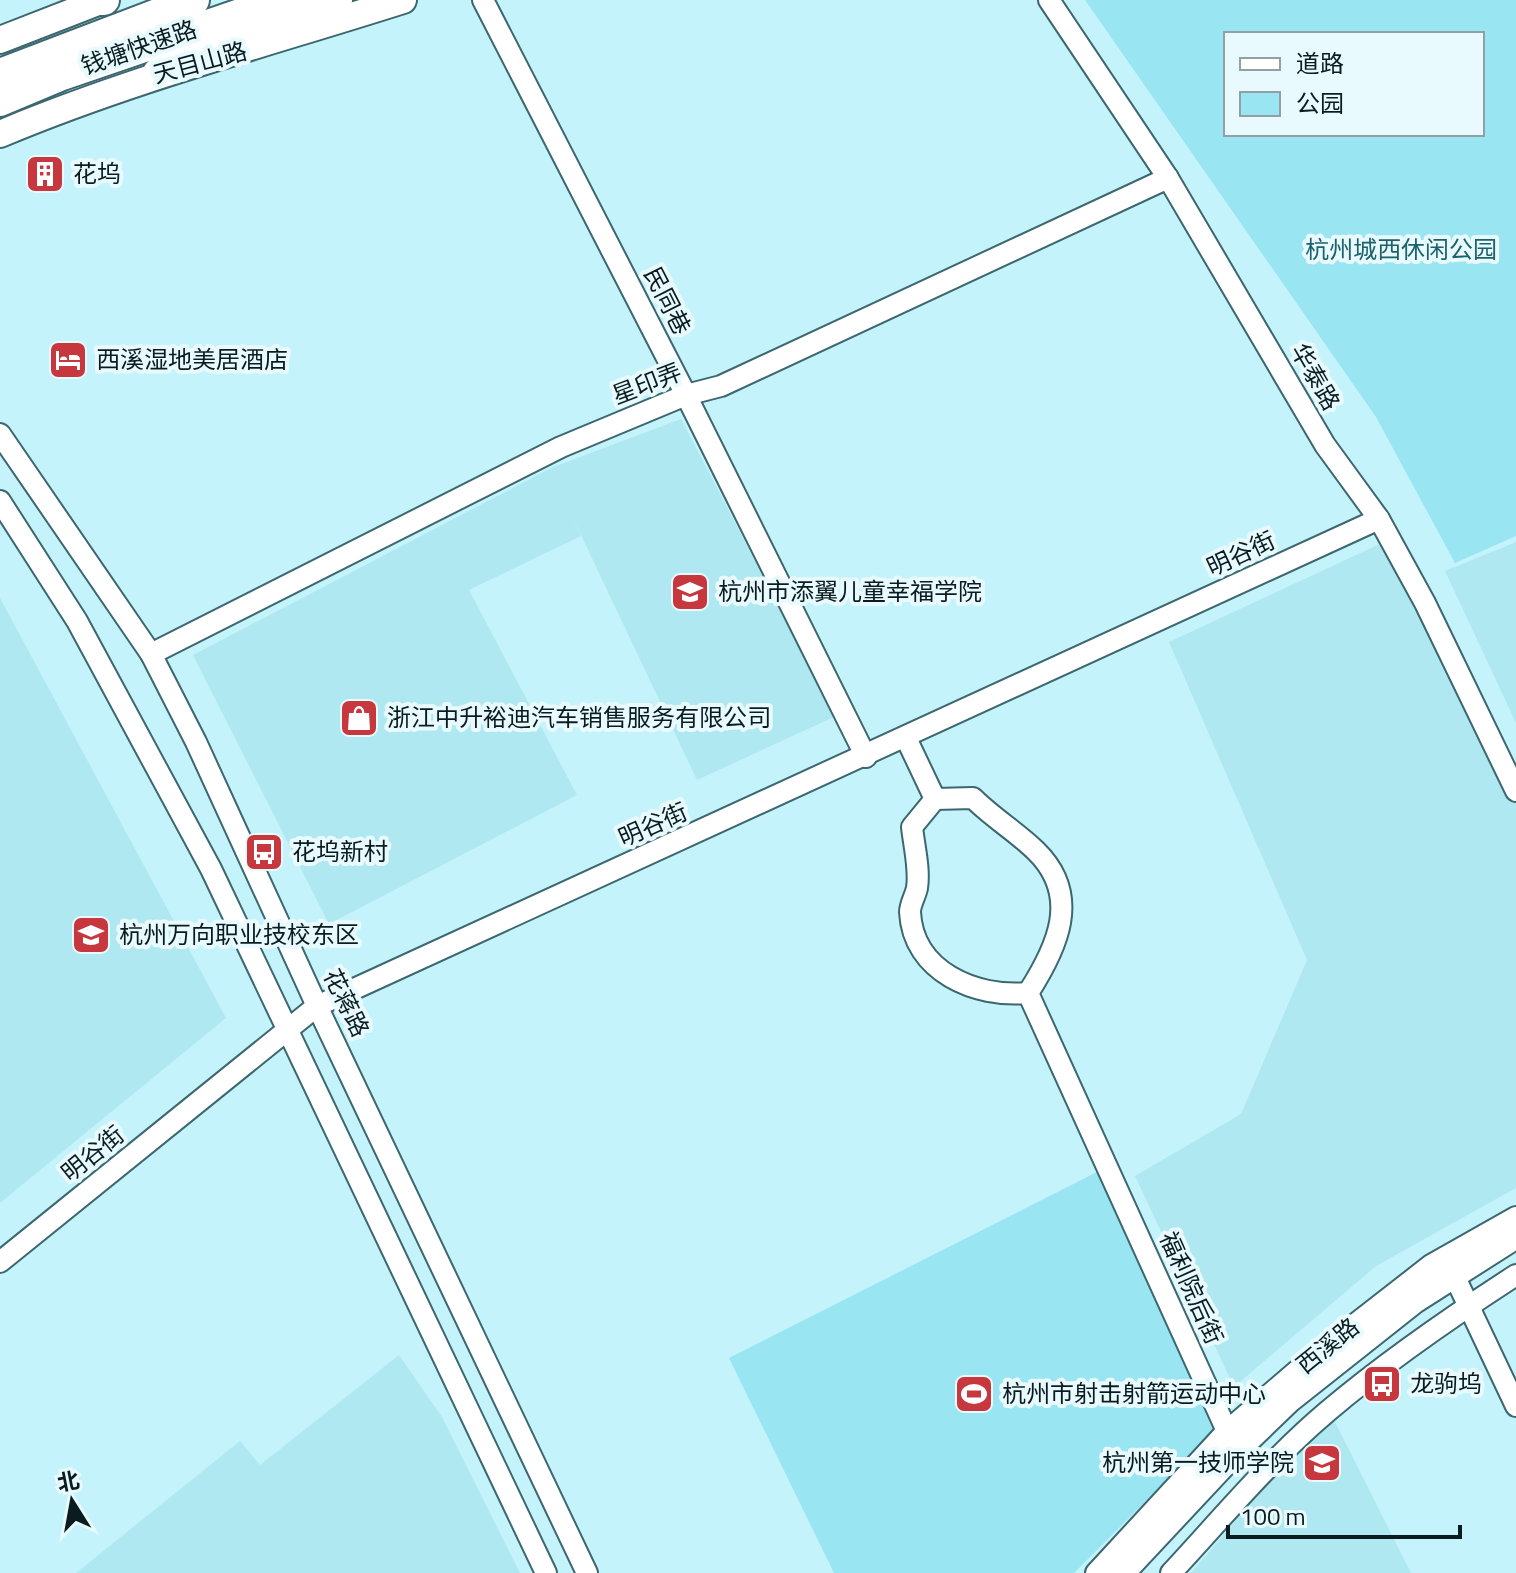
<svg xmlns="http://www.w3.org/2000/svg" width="1516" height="1573" font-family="'Titillium Web','Noto Sans SC',sans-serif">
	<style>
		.built { fill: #b0e8f1 }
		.green { fill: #9ae5f2; fill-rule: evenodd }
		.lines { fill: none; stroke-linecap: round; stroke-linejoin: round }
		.minor-casing { stroke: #3c676f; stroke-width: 24 }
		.major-casing { stroke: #3c676f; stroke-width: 30 }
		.highway-casing { stroke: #3c676f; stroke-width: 34 }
		.minor { stroke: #fff; stroke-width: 20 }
		.major { stroke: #fff; stroke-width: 26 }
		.highway { stroke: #fff; stroke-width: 30 }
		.labels { text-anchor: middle; stroke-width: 8; stroke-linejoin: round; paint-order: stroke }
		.street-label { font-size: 24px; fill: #0a1c1f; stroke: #e8fafd }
		.poi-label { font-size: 24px; fill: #0a1c1f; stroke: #e8fafd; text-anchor: start }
		.park-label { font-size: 24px; fill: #1c626d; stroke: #e8fafd }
	</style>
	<rect width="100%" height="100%" fill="#c4f3fb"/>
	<g class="built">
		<path d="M681,419L836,716L697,780L572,516L581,536L469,590L577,795L329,924L193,655L551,468Z"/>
		<path d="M1384,542L1516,785V1188L1376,1266L1234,1387L1135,1176L1241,1114L1307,960L1169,642Z"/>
		<path d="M1516,542V723L1445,571Z"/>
		<path d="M0,598L226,1018L0,1203Z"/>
		<path d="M399,1355L442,1417L520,1573H76L240,1441L260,1465Z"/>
		<path d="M1331,1414L1411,1573H1191L1238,1518Z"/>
	</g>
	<g class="green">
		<path d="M1085,0H1516V536L1455,563L1376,417ZM1482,34V134H1226V34Z"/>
		<path d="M1097,1172L1218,1429L1074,1573H834L729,1358Z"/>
	</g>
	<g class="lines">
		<g class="minor-casing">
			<g id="minor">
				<path d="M483,0L686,395L866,757"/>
				<path d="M1049,0L1168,178L1325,445L1379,519L1425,603L1516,791"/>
				<path d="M0,434L151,654L196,742L317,1006L587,1573"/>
				<path d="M0,501L77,621L211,869L546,1573"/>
				<path d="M151,654L561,447L686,395L721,386L1168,178"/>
				<path d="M906,738L935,799L973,798C993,818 1018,833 1036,851C1082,896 1057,948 1028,993L1227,1431"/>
				<path d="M935,799L912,827C914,846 920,869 917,888C915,897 910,904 910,912C913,972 976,998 1028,993"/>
				<path d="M0,1262L317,1006L1379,519"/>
				<path d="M1453,1273L1516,1406"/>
				<path d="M1096,1573L1227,1431L1313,1357L1431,1265L1516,1217"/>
				<path d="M1171,1573C1222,1518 1271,1459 1328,1411C1387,1361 1451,1317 1516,1275"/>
			</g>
		</g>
		<g class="major-casing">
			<g id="major">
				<path d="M0,40L103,0"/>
				<path d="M0,134C131,79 268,43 403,0"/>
				<path d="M1121,1573L1236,1450L1289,1399L1414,1300L1516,1235"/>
			</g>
		</g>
		<g class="highway-casing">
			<g id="highway">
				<path d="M102,0H104"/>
				<path d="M158,73L212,44L337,0"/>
				<path d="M0,74L194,0"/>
				<path d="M0,101L62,75L281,0"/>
			</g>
		</g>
		<use href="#minor" class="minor"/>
		<use href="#major" class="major"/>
		<use href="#highway" class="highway"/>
	</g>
	<defs>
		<g id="building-square" transform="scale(2)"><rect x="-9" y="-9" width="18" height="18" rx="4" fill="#c6373e" stroke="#e8fafd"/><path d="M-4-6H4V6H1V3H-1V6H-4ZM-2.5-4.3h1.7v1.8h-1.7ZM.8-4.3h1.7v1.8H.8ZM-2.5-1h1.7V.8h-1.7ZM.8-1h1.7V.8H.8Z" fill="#fff"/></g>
		<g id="hotel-square" transform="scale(2)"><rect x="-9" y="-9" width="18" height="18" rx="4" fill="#c6373e" stroke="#e8fafd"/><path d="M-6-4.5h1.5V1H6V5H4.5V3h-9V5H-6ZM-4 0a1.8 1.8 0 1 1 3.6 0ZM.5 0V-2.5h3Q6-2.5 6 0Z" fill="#fff"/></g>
		<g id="school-square" transform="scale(2)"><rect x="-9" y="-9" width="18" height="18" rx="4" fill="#c6373e" stroke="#e8fafd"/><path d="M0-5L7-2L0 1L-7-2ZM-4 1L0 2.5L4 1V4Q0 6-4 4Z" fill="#fff"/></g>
		<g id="shop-square" transform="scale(2)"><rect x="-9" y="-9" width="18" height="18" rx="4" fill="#c6373e" stroke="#e8fafd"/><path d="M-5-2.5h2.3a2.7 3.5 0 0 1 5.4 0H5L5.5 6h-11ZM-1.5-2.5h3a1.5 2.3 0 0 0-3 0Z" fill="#fff"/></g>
		<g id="bus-square" transform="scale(2)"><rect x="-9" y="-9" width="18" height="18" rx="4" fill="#c6373e" stroke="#e8fafd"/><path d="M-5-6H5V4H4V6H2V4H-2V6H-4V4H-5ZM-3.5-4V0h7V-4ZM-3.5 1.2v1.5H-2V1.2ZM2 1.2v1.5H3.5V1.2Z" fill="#fff"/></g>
		<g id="university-square" transform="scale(2)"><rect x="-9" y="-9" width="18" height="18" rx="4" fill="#c6373e" stroke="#e8fafd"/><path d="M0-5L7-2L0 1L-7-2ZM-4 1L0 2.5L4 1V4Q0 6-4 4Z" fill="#fff"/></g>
		<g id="stadium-square" transform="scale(2)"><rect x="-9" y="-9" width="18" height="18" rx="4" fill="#c6373e" stroke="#e8fafd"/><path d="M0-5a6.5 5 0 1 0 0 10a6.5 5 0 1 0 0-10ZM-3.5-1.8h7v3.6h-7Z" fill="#fff"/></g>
	</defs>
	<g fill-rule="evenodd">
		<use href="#building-square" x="45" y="174"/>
		<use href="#hotel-square" x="68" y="360"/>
		<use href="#school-square" x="690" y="592"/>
		<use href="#shop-square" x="359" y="718"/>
		<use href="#bus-square" x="264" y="852"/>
		<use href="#university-square" x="91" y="935"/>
		<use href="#bus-square" x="1382" y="1384"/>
		<use href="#stadium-square" x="974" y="1394"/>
		<use href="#school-square" x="1322" y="1463"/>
	</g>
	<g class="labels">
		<g class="street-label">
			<text transform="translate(139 48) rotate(-19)" y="8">钱塘快速路</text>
			<text transform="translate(200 63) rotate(-15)" y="8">天目山路</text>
			<text transform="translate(667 301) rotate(63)" y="8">民同巷</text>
			<text transform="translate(1315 377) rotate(60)" y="8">华泰路</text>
			<text transform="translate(647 384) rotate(-21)" y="8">星印弄</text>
			<text transform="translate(1241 554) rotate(-25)" y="8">明谷街</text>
			<text transform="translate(653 825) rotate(-24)" y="8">明谷街</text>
			<text transform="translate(346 1003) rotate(64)" y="8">花蒋路</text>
			<text transform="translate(93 1154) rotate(-39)" y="8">明谷街</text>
			<text transform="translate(1191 1288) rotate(66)" y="8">福利院后街</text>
			<text transform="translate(1328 1346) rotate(-39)" y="8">西溪路</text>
		</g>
		<g class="poi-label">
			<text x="73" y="182">花坞</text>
			<text x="96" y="368">西溪湿地美居酒店</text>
			<text x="718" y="600">杭州市添翼儿童幸福学院</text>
			<text x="387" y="726">浙江中升裕迪汽车销售服务有限公司</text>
			<text x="292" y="860">花坞新村</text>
			<text x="119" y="943">杭州万向职业技校东区</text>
			<text x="1410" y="1392">龙驹坞</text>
			<text x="1002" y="1402">杭州市射击射箭运动中心</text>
			<text x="1294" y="1471" text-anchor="end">杭州第一技师学院</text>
		</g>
		<g class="park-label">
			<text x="1401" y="258">杭州城西休闲公园</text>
		</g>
	</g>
	<rect x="1224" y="32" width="260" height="104" fill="#e8fafd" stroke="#8fa1a4" stroke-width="2"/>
	<rect x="1240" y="58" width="40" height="12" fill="#ffffff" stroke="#8fa1a4" stroke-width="2"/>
	<text x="1296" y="72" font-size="24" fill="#0a1c1f">道路</text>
	<rect x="1240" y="92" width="40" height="24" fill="#9ae5f2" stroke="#8fa1a4" stroke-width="2"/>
	<text x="1296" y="112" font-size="24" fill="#0a1c1f">公园</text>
	<g transform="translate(72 1501) rotate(349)" stroke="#e8fafd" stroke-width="6" paint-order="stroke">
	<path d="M0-6L14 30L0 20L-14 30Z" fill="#0a1c1f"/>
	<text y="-12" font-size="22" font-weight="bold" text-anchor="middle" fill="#0a1c1f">北</text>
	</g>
	<path d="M1228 1525v12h232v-12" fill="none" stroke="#0a1c1f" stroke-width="4"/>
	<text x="1240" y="1525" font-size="24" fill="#0a1c1f" stroke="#e8fafd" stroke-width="6" paint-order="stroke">100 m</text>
</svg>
